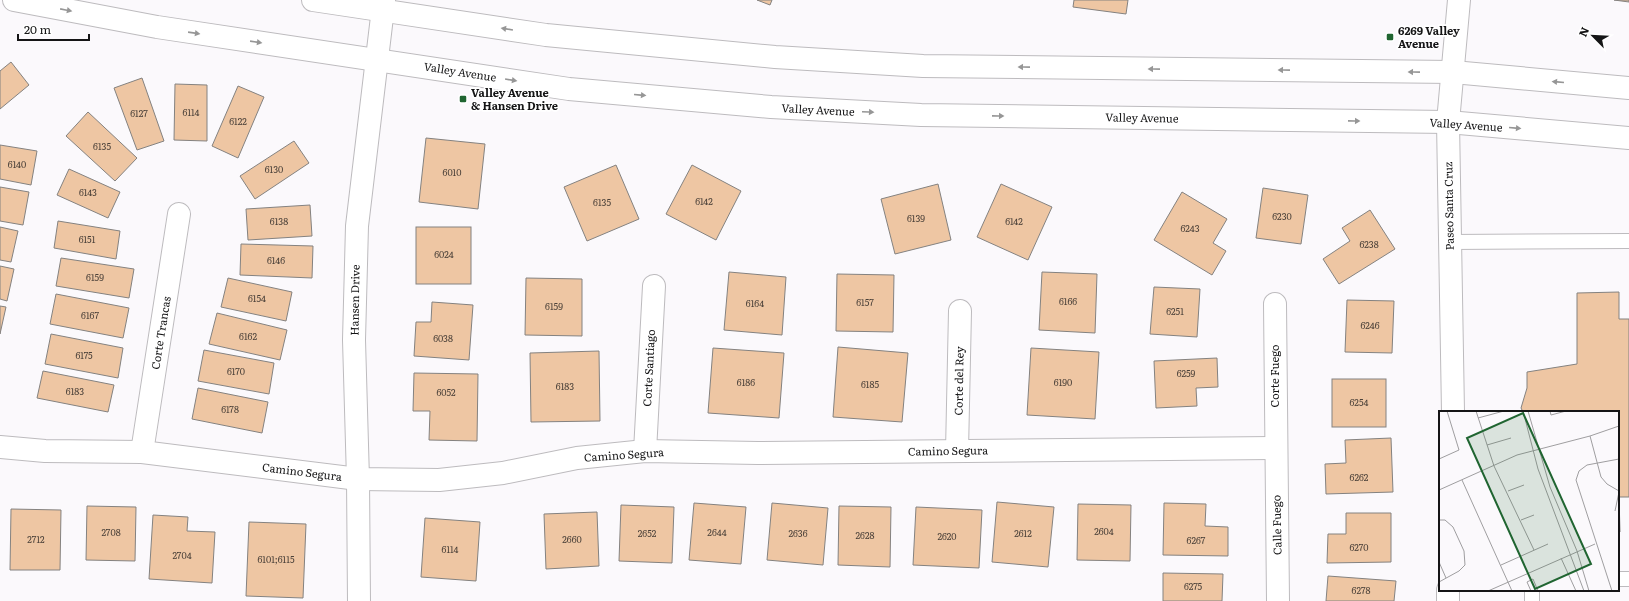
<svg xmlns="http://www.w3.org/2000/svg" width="1629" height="601" font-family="Literata,serif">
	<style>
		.building { fill: #eec6a3; stroke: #848280 }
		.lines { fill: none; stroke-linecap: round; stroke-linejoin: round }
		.lane-casing { stroke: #bdbbbe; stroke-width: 16 }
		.street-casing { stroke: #bdbbbe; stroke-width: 24 }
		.secondary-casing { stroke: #bdbbbe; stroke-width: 24 }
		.lane { stroke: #fff; stroke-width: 14 }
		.street { stroke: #fff; stroke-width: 22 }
		.secondary { stroke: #fff; stroke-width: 22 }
		.oneway { fill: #969696 }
		.poi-dot { fill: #206531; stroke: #fff; stroke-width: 1.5 }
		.labels { text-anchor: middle; stroke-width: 3.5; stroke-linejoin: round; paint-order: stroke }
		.number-label { font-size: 9px; fill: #4b4139 }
		.poi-label { font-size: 11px; font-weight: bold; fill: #151516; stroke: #fff; text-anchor: start }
		.street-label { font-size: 11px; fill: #151516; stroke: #fff }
		.inset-road { fill: none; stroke: #9f9ea0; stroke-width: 1 }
		.view { fill: #206531; fill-opacity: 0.15; stroke: #206531; stroke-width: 2 }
		.inset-edge { fill: none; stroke: #151516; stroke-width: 2 }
	</style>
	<rect width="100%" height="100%" fill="#fbf9fc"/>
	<g class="building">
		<path d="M757,0H772L770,5Z"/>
		<path d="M1074,0H1128L1126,14L1073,7Z"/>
		<path d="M1614,0H1629V2Z"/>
		<path d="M11,62L29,85L0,109V71Z"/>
		<path d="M142,78L164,141L137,150L114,88Z"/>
		<path d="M175,84L207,85V141L174,140Z"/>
		<path d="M238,86L264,97L238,158L212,146Z"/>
		<path d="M88,112L137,158L115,181L66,136Z"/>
		<path d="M426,138L485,144L478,209L419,202Z"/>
		<path d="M294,141L309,163L255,199L240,176Z"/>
		<path d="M0,145L37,151L31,185L0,179Z"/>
		<path d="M616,165L639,219L587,241L564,187Z"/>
		<path d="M692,165L741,191L716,240L666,214Z"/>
		<path d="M69,169L120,192L108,218L57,195Z"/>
		<path d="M938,184L951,240L895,254L881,199Z"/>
		<path d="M1001,184L1052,207L1028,260L977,237Z"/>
		<path d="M0,187L29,192L23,225L0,221Z"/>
		<path d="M1263,188L1308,195L1301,244L1256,238Z"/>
		<path d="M1182,192L1227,219L1213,243L1226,251L1212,275L1154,240Z"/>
		<path d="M310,205L312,236L248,240L246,209Z"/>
		<path d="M1370,210L1395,249L1339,284L1323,259L1350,241L1342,228Z"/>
		<path d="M58,221L120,231L116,259L54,248Z"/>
		<path d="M0,227L18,231L11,262L0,260Z"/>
		<rect x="416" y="227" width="55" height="57"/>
		<path d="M241,244L313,246L312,278L240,275Z"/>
		<path d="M61,258L134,269L129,298L56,286Z"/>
		<path d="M0,266L14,269L7,301L0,299Z"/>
		<path d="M729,272L786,277L782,335L724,330Z"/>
		<path d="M1042,272L1097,274L1095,333L1039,330Z"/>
		<path d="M837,274L894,275L893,332L836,331Z"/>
		<path d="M228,278L292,292L286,321L221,307Z"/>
		<path d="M526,278L582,279V336L525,335Z"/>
		<path d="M1154,287L1200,289L1197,337L1150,334Z"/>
		<path d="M1619,292V319H1629V497H1619L1620,532H1618V412H1523L1521,408L1527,388V372L1577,364V293Z"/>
		<path d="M56,294L129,308L123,338L50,324Z"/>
		<path d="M1347,300L1394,301L1392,353L1345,352Z"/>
		<path d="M432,302L473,305L469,360L414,356L416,322H431Z"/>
		<path d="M0,306L6,307L0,334Z"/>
		<path d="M217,313L287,330L280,360L209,344Z"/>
		<path d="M51,334L123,348L118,378L45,364Z"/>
		<path d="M838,347L908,353L902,422L833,417Z"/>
		<path d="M713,348L784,353L779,418L708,413Z"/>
		<path d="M1031,348L1099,352L1095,419L1027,415Z"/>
		<path d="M204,350L274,363L269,394L198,381Z"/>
		<path d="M599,351L600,421L531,422L530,353Z"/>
		<path d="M1217,358L1218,387L1196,388L1197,406L1156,408L1154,361Z"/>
		<path d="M43,371L114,385L108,412L37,398Z"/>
		<path d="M414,373L478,374L477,441L429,440L430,411H413Z"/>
		<rect x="1332" y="379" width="54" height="48"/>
		<path d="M198,388L268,402L262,433L192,419Z"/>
		<path d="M1391,438L1393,492L1326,494L1325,464L1346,463L1345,440Z"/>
		<path d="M997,502L1054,507L1048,567L992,562Z"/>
		<path d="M694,503L746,507L741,564L689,560Z"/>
		<path d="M772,503L828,508L823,565L767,560Z"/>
		<path d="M1164,503L1206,504L1205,526L1228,527V556L1163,555Z"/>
		<path d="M1078,504L1131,505L1130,561L1077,560Z"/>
		<path d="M621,505L674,507L672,563L619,561Z"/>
		<path d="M87,506L136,507L135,561L86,560Z"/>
		<path d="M839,506L891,507L890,567L838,565Z"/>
		<path d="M916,507L982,510L979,568L913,565Z"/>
		<path d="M11,509L61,510L60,570H10Z"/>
		<path d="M597,512L599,566L546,569L544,514Z"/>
		<path d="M1346,513H1391V562L1327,563L1328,534H1346Z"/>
		<path d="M153,515L188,517L187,531L215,532L212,583L149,579Z"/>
		<path d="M425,518L480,522L476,581L421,577Z"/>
		<path d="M249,522L306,524L303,598L246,596Z"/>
		<path d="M1163,573L1223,574L1222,601H1163Z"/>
		<path d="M1328,576L1396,581L1394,601H1326Z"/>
	</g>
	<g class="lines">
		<g class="lane-casing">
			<g id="lane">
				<path d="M1450,242L1629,241"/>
				<path d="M1618,579H1629"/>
				<path d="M1532,601V590"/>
			</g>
		</g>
		<g class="street-casing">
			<g id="street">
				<path d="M1275,304L1278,601"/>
				<path d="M1453,412L1448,122L1459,0"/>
				<path d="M0,447L45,451L142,452L358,479L439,480L503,473L577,458L645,451L758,453L1276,448"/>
				<path d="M645,451L654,286"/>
				<path d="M957,451L960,311"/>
				<path d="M142,452L179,214"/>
				<path d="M359,601L358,479L354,340L357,226L384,0"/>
				<path d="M1448,601V590"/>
			</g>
		</g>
		<g class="secondary-casing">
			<g id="secondary">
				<path d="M14,0L157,27L569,89L771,107L921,115L1448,122L1629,138"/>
				<path d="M313,0L546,35L775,57L923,66L1453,72L1629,88"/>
			</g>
		</g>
		<use href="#lane" class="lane"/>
		<use href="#street" class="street"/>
		<use href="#secondary" class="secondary"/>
	</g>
	<defs><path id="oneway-solid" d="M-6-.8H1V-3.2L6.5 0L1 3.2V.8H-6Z"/></defs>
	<g class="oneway">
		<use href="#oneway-solid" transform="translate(66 10) rotate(11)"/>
		<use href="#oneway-solid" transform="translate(507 29) rotate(-171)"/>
		<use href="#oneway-solid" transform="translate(194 33) rotate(8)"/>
		<use href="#oneway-solid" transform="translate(256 42) rotate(8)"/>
		<use href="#oneway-solid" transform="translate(1024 67) rotate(-179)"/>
		<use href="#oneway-solid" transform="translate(1154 69) rotate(-179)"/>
		<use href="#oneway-solid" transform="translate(1284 70) rotate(-179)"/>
		<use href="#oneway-solid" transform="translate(1414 72) rotate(-179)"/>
		<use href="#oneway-solid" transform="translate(511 80) rotate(9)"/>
		<use href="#oneway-solid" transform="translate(1558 82) rotate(-175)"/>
		<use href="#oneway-solid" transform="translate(640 95) rotate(5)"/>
		<use href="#oneway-solid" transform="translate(868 112) rotate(3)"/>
		<use href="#oneway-solid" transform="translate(998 116) rotate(1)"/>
		<use href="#oneway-solid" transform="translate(1354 121) rotate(1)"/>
		<use href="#oneway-solid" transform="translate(1515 128) rotate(5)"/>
	</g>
	<g class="poi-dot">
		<rect x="1386" y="33" width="8" height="8" rx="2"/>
		<rect x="459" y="95" width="8" height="8" rx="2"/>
	</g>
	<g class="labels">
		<g class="number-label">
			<text x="191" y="116">6114</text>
			<text x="139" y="117">6127</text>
			<text x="238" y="125">6122</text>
			<text x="102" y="150">6135</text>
			<text x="17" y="168">6140</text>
			<text x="274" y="173">6130</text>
			<text x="452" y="176">6010</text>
			<text x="88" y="196">6143</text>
			<text x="704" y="205">6142</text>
			<text x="602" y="206">6135</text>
			<text x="1282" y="220">6230</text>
			<text x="916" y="222">6139</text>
			<text x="279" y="225">6138</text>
			<text x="1014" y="225">6142</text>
			<text x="1190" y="232">6243</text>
			<text x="87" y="243">6151</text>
			<text x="1369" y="248">6238</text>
			<text x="444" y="258">6024</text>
			<text x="276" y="264">6146</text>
			<text x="95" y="281">6159</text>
			<text x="257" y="302">6154</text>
			<text x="1068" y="305">6166</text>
			<text x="865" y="306">6157</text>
			<text x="755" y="307">6164</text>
			<text x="554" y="310">6159</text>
			<text x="1175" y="315">6251</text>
			<text x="90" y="319">6167</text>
			<text x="1370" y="329">6246</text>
			<text x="248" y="340">6162</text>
			<text x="443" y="342">6038</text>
			<text x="84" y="359">6175</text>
			<text x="236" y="375">6170</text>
			<text x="1186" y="377">6259</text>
			<text x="746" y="386">6186</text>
			<text x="1063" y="386">6190</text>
			<text x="870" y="388">6185</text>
			<text x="565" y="390">6183</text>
			<text x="75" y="395">6183</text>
			<text x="446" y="396">6052</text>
			<text x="1359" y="406">6254</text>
			<text x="230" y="413">6178</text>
			<text x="1359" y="481">6262</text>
			<text x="1104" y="535">2604</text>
			<text x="111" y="536">2708</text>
			<text x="717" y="536">2644</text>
			<text x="647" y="537">2652</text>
			<text x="798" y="537">2636</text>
			<text x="1023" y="537">2612</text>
			<text x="865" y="539">2628</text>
			<text x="947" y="540">2620</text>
			<text x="36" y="543">2712</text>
			<text x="572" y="543">2660</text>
			<text x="1196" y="544">6267</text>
			<text x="1359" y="551">6270</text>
			<text x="450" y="553">6114</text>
			<text x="182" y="559">2704</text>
			<text x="276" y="563">6101;6115</text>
			<text x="1193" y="590">6275</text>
			<text x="1361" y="594">6278</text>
		</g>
		<g class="poi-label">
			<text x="1398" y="35">6269 Valley<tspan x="1398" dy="13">Avenue</tspan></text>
			<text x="471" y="97">Valley Avenue<tspan x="471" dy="13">&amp; Hansen Drive</tspan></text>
		</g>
		<g class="street-label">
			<text transform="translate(460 72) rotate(9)" y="4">Valley Avenue</text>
			<text transform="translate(818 110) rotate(3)" y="4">Valley Avenue</text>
			<text transform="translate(1142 118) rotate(1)" y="4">Valley Avenue</text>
			<text transform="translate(1466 125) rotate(4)" y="4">Valley Avenue</text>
			<text transform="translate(1449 206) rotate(-91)" y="4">Paseo Santa Cruz</text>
			<text transform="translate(355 300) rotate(-89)" y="4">Hansen Drive</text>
			<text transform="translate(161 333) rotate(-81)" y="4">Corte Trancas</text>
			<text transform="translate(649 368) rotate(-87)" y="4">Corte Santiago</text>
			<text transform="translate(1275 376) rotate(-90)" y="4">Corte Fuego</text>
			<text transform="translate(959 381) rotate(-89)" y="4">Corte del Rey</text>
			<text transform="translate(948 451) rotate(-1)" y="4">Camino Segura</text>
			<text transform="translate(624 455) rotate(-4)" y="4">Camino Segura</text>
			<text transform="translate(302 472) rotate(7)" y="4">Camino Segura</text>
			<text transform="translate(1277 525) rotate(-91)" y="4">Calle Fuego</text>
		</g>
	</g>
	<g transform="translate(1439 411)">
		<rect width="180" height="180" fill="#fbf9fc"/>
		<path class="inset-road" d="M37,0L55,55L95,139M84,0L99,58L145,180M89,0L111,76L138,140L150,180M111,0L112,4L127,0M39,7L65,0M151,25L162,66L168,73L180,80M48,34L72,27M0,48L20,39L8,0M23,69L73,180M0,79L78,44L151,25L180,15M69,80L85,74M176,100L180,81M0,109H6L14,116L25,140L26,154L20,160L0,171M82,109L95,104M122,147L137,180M0,151L7,167M62,154L109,133M49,180L156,133M92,180L88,171L94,168L99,180M173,180L137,69L140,60L148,54L180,48"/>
		<path class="view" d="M84,2L152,153L96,178L28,27Z"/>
		<rect width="180" height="180" class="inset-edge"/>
	</g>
	<g transform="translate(1593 36) rotate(294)" stroke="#ffffff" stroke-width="3" paint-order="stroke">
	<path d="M0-3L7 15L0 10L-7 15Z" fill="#151516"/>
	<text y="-6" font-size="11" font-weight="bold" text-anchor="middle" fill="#151516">N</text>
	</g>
	<path d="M18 34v6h71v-6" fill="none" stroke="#151516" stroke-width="2"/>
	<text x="24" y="34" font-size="12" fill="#151516" stroke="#ffffff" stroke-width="3" paint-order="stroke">20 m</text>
</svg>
